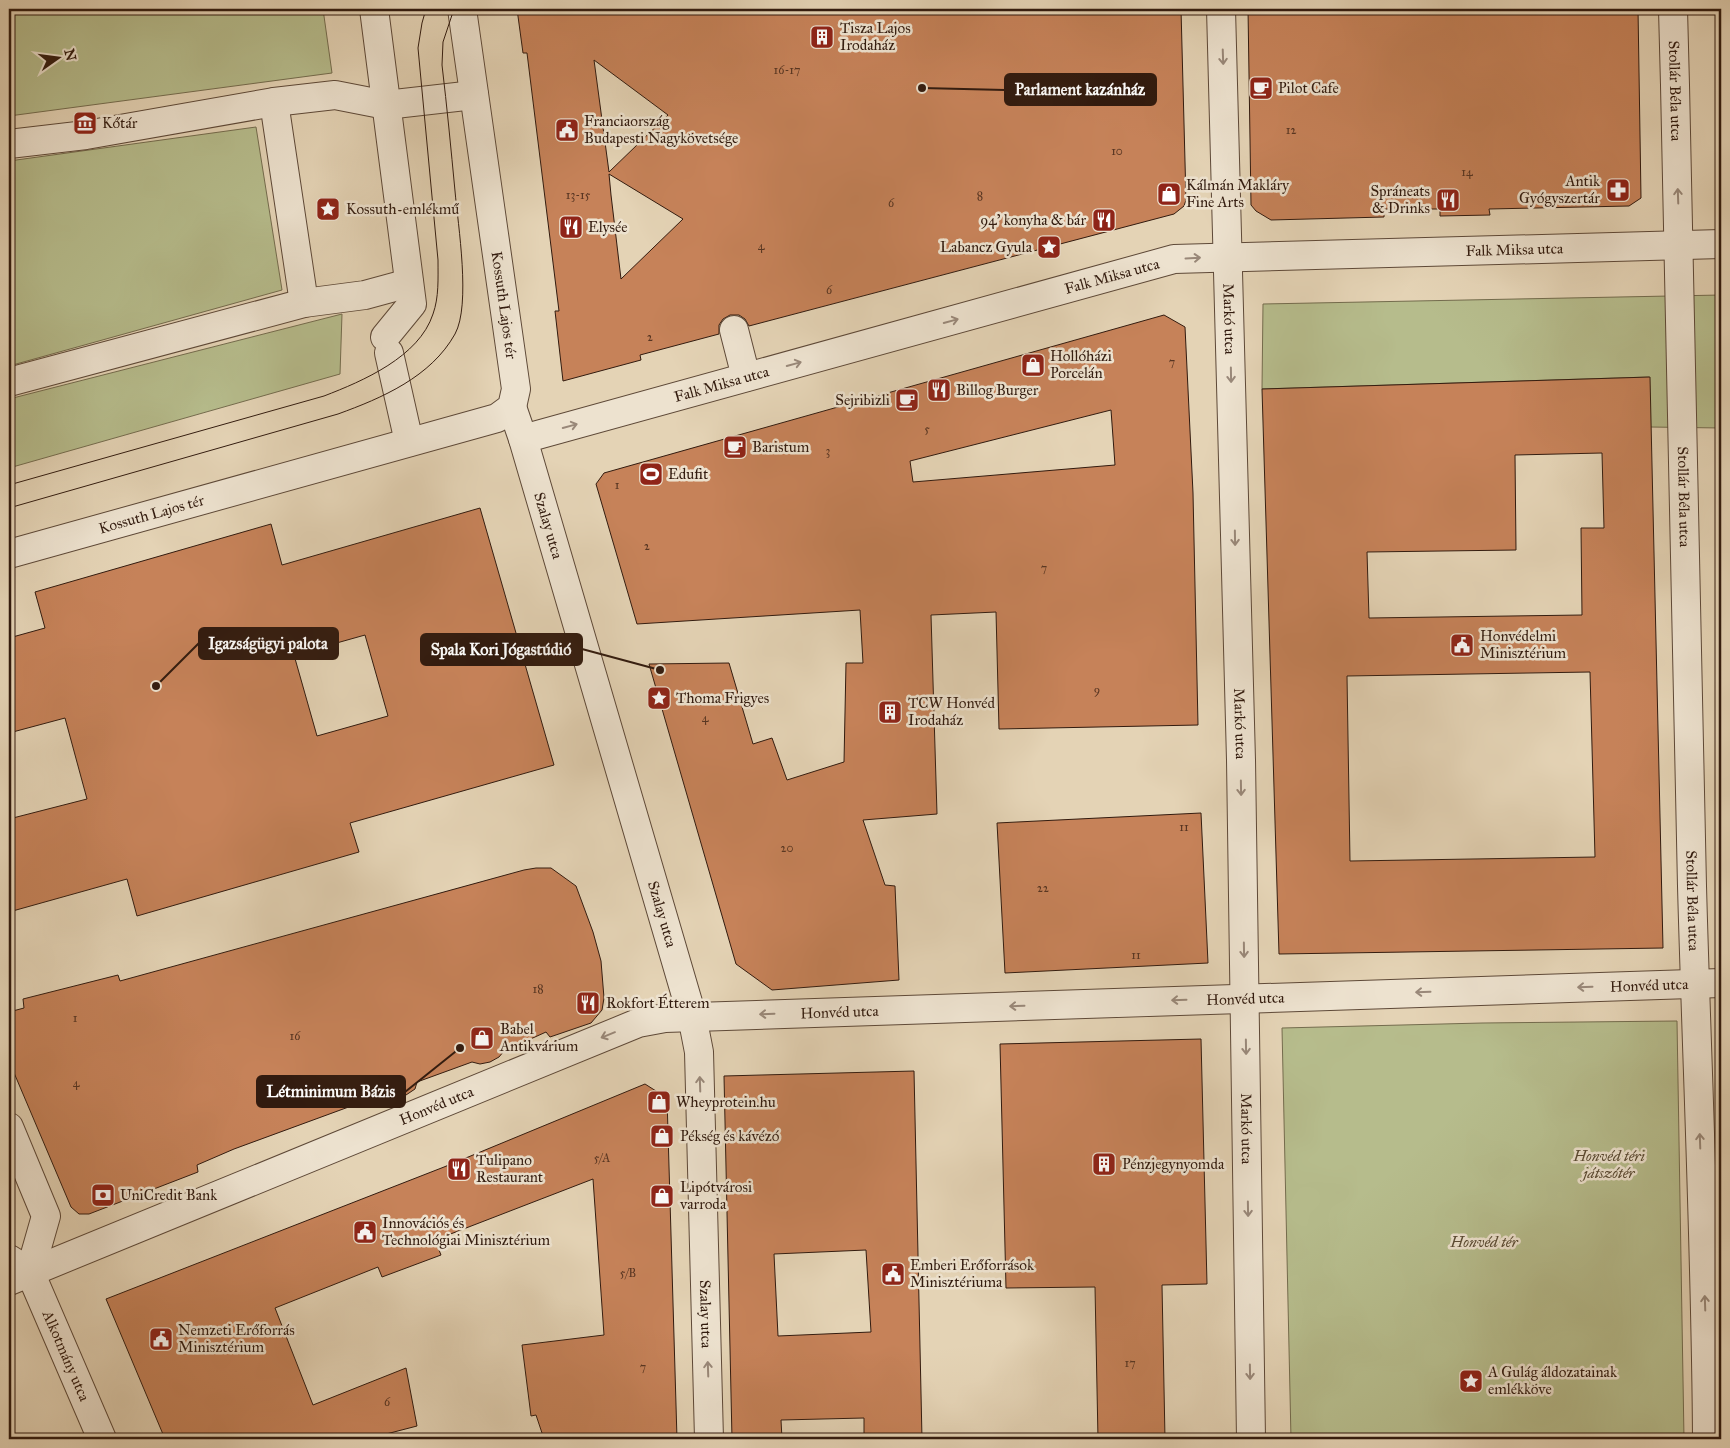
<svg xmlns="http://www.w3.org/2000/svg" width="1730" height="1448" font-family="'IM FELL Great Primer',serif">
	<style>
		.green { fill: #b6bc8c; stroke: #746c4e }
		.building { fill: #c68259; stroke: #321b0f; fill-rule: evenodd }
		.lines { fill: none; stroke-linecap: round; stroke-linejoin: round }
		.minor-casing { stroke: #5e4938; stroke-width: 30 }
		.minor { stroke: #ede2cf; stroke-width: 28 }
		.tram { stroke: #321b0f; stroke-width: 1 }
		.oneway { stroke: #998879 }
		.labels { text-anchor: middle; stroke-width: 5; stroke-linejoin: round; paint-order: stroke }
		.number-label { font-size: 12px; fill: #573522 }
		.poi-label { font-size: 15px; fill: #321b0f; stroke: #ede2cf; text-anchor: start }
		.street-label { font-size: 15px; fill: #321b0f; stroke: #ede2cf }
		.park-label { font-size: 15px; font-style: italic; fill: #5a4b34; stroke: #ede2cf }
		.leader { fill: none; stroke: #321b0f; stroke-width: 2 }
		.callout-dot { fill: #321b0f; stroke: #ede2cf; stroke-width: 2 }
		.callout { fill: #321b0f; stroke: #321b0f; stroke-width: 2 }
		.callout-label { font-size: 16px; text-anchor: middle; font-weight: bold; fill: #fff }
	</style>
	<rect width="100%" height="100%" fill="#e4d3b5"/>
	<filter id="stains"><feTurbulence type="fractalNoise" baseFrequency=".004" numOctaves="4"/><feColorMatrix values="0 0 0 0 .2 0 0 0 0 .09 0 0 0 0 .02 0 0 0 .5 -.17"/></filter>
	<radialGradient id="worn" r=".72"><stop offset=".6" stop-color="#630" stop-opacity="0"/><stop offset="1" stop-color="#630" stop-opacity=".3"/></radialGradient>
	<g class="green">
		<path d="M9,9H323L332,73L9,116Z"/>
		<path d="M256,127L282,290L9,366V161Z"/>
		<path d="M1721,295V428L1650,427L1649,377L1262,389L1263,304Z"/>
		<path d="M342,314L340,374L9,468V399Z"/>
		<path d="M1677,1021L1684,1439H1291L1282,1028L1482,1023Z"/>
	</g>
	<g class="building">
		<path d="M517,9H1181L1186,200L1184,206L1174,214L749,326L745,319L739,315H730L723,319L719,325V334L640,355L641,360L563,381L555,311H559L527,53H523ZM594,60L668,115L609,172ZM609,174L683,219L621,279L611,195Z"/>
		<path d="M1248,9H1638L1641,198L1629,206L1489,209L1490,215L1440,216V209H1384V217L1271,220L1256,211L1251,205Z"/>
		<path d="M1164,315L1185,327L1193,493L1198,725L999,729L996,612L931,615L937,814L863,820L885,885L895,886L899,980L772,990L736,964L649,664L729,663L753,744L772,738L787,780L844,762L846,663H863L860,610L637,624L596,484L604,473ZM1111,410L1115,465L913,482L910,461Z"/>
		<path d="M1650,377L1663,948L1279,954L1262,389ZM1602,453L1604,528H1581L1582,615L1369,618L1367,552L1516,550L1515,455ZM1590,672L1595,857L1350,861L1347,676Z"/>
		<path d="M480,508L554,765L350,823L359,852L137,916L127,879L9,912V819L87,799L65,718L9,733V638L45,628L35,592L271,524L282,565ZM365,635L388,716L317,736L294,655Z"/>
		<path d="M1201,813L1208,963L1005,973L997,823Z"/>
		<path d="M536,868H551L576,886L593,932L601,961L604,998L602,1010L591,1023L550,1037L546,1032L504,1051L499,1057L490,1062L480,1064L472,1062L417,1082L415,1089L406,1095L395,1096L384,1094L234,1149L197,1165L198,1172L89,1214H79L71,1207L9,1061V1012L24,1008L23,999L118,975L120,981L524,870Z"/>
		<path d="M1201,1039L1207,1284L1162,1285L1165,1439H1098L1095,1287L1006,1288L1000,1044Z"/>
		<path d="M914,1071L922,1439H864V1418L781,1420L782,1439H732L724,1076ZM866,1250L871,1332L778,1336L774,1254Z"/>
		<path d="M645,1084L667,1098L677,1439H544L536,1415L531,1416L522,1345L604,1335L593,1179L435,1240L441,1255L382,1277L378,1267L275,1308L313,1405L406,1368L417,1426L367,1439H165L106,1299L444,1167Z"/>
	</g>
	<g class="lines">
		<g class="minor-casing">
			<g id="minor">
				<path d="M374,9L412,304L385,337"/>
				<path id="s1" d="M1221,9L1241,760L1251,1439"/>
				<path id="s2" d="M1673,9C1681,301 1685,593 1692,886C1697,1070 1706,1255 1707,1439"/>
				<path d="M274,102L304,303"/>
				<path d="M9,144L86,135L274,102L335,95L386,105L474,95"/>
				<path d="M734,330L746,377"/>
				<path d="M389,353L409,442"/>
				<path d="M9,382L304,303L365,295L409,283"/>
				<path id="s3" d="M512,407L523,439L692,1016L699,1052L709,1439"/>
				<path id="s4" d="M523,439L1174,259L1721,244"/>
				<path id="s5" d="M9,554L497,418L512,407L516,389L462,9"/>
				<path d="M9,1127L46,1216L30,1272"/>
				<path id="s6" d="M9,1259L30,1272L102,1439"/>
				<path id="s7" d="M9,1281L638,1023L665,1018L1721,983"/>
			</g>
		</g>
		<use href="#minor" class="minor"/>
		<g class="tram">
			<path d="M9,485L324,396C363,381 419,357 433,314C439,297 438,279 438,260L418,48L422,23L426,9"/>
			<path d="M9,508L338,414C382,398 431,377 455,334C471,305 458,225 455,191C451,149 447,107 442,65L443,42L454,9"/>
		</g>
	</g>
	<defs><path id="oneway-shaft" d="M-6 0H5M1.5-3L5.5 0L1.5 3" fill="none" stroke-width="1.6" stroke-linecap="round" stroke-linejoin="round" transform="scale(1.25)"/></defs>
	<g class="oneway">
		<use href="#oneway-shaft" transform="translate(1223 57) rotate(88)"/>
		<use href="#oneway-shaft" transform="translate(1678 196) rotate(-92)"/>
		<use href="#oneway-shaft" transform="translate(1193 258) rotate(-3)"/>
		<use href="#oneway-shaft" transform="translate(951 321) rotate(-15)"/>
		<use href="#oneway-shaft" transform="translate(794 364) rotate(-15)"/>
		<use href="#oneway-shaft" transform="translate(1231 375) rotate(89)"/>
		<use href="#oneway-shaft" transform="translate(570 426) rotate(-15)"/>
		<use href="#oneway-shaft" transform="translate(1235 538) rotate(89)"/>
		<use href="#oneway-shaft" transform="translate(1241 788) rotate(89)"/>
		<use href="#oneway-shaft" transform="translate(1244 950) rotate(89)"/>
		<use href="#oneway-shaft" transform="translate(1585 987) rotate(178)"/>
		<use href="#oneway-shaft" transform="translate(1423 992) rotate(178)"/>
		<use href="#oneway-shaft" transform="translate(1179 1000) rotate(178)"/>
		<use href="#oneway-shaft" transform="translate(1017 1006) rotate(178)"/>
		<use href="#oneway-shaft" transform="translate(767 1014) rotate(178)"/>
		<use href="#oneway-shaft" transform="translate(608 1035) rotate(158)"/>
		<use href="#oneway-shaft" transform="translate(1246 1047) rotate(89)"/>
		<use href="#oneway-shaft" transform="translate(700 1084) rotate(-92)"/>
		<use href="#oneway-shaft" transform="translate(1700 1141) rotate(-92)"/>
		<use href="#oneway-shaft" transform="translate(1248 1209) rotate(89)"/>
		<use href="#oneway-shaft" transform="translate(1705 1303) rotate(-92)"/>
		<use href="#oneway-shaft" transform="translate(708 1369) rotate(-92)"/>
		<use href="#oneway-shaft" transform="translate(1250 1372) rotate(89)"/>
	</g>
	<defs>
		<g id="building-square" transform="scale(1.25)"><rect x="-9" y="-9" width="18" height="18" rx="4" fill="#8f2418" stroke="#ede2cf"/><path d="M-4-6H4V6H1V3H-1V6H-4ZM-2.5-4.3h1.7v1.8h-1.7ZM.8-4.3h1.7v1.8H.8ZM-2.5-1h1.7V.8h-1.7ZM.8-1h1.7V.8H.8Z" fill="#fff"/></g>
		<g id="cafe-square" transform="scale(1.25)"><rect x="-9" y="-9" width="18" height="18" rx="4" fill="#8f2418" stroke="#ede2cf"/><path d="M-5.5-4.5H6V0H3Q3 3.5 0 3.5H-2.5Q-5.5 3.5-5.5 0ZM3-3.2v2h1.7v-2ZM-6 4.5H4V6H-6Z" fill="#fff"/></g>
		<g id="museum-square" transform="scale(1.25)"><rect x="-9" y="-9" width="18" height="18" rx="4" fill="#8f2418" stroke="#ede2cf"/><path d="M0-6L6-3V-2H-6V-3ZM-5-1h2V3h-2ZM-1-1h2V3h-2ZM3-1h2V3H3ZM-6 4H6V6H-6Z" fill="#fff"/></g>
		<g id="civic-square" transform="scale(1.25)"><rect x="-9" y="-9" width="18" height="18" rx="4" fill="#8f2418" stroke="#ede2cf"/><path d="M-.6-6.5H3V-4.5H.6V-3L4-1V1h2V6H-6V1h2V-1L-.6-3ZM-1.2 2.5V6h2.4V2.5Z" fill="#fff"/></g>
		<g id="pharmacy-square" transform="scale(1.25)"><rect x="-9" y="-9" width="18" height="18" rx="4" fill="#8f2418" stroke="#ede2cf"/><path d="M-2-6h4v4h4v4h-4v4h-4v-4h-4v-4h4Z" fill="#fff"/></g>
		<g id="shop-square" transform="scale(1.25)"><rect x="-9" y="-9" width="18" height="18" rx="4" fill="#8f2418" stroke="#ede2cf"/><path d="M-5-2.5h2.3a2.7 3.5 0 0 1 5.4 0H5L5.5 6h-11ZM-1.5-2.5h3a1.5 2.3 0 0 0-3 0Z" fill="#fff"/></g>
		<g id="restaurant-square" transform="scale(1.25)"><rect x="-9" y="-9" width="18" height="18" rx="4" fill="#8f2418" stroke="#ede2cf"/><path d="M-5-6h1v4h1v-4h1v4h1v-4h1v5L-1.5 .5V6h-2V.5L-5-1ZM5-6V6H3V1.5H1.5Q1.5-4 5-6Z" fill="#fff"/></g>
		<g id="sight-square" transform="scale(1.25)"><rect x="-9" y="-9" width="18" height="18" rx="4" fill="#8f2418" stroke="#ede2cf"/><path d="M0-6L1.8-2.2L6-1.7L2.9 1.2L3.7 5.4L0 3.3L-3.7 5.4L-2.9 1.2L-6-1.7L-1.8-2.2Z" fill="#fff"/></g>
		<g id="stadium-square" transform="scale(1.25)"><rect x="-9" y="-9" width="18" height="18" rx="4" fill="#8f2418" stroke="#ede2cf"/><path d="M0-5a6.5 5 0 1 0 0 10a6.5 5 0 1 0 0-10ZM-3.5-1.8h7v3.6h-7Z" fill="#fff"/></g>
		<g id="bank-square" transform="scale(1.25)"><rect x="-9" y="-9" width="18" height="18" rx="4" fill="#8f2418" stroke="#ede2cf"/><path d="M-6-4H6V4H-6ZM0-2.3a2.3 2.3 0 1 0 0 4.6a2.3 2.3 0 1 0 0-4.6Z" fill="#fff"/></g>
	</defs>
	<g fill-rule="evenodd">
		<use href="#building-square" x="822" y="37"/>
		<use href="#cafe-square" x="1261" y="88"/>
		<use href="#museum-square" x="85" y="123"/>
		<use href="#civic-square" x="567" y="130"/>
		<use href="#pharmacy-square" x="1618" y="190"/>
		<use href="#shop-square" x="1169" y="194"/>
		<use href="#restaurant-square" x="1448" y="200"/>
		<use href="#sight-square" x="328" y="209"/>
		<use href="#restaurant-square" x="1104" y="220"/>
		<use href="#restaurant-square" x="571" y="227"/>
		<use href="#sight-square" x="1049" y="247"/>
		<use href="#shop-square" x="1033" y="365"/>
		<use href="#restaurant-square" x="939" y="390"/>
		<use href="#cafe-square" x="907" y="400"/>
		<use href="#cafe-square" x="735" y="447"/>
		<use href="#stadium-square" x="651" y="474"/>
		<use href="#civic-square" x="1462" y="645"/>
		<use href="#sight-square" x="659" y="698"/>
		<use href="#building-square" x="890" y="712"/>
		<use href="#restaurant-square" x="588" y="1003"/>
		<use href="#shop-square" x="482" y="1038"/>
		<use href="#shop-square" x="659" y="1102"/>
		<use href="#shop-square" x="662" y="1136"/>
		<use href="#building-square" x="1104" y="1164"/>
		<use href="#restaurant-square" x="459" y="1169"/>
		<use href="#bank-square" x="103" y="1195"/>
		<use href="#shop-square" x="662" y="1196"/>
		<use href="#civic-square" x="365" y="1232"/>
		<use href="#civic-square" x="893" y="1274"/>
		<use href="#civic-square" x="161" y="1339"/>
		<use href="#sight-square" x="1471" y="1381"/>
	</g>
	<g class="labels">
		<g class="number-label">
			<text x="787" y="74">16-17</text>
			<text x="1291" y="134">12</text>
			<text x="1117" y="155">10</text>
			<text x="1467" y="176">14</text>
			<text x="578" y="199">13-15</text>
			<text x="980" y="200">8</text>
			<text x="891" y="207">6</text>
			<text x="761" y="250">4</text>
			<text x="829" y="294">6</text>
			<text x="650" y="341">2</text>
			<text x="1172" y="366">7</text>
			<text x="927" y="433">5</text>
			<text x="828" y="455">3</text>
			<text x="617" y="489">1</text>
			<text x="647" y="550">2</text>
			<text x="1044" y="572">7</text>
			<text x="1097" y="694">9</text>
			<text x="705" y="722">4</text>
			<text x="1184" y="831">11</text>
			<text x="787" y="852">20</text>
			<text x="1043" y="892">22</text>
			<text x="1136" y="959">11</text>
			<text x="538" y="993">18</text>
			<text x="75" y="1022">1</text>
			<text x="295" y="1040">16</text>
			<text x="76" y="1087">4</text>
			<text x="602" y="1162">5/A</text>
			<text x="628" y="1277">5/B</text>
			<text x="1130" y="1367">17</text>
			<text x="643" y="1371">7</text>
			<text x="387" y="1406">6</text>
		</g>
		<g class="poi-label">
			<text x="840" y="33">Tisza Lajos<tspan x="840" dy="17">Irodaház</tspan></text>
			<text x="1278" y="93">Pilot Cafe</text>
			<text x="584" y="126">Franciaország<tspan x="584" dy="17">Budapesti Nagykövetsége</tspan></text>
			<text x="102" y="128">Kőtár</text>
			<text x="1600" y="186" text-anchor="end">Antik<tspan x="1600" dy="17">Gyógyszertár</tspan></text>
			<text x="1186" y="190">Kálmán Makláry<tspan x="1186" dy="17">Fine Arts</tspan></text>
			<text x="1430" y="196" text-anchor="end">Spráneats<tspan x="1430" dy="17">&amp; Drinks</tspan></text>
			<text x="346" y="214">Kossuth-emlékmű</text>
			<text x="1086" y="225" text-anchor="end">94' konyha &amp; bár</text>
			<text x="588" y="232">Elysée</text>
			<text x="1032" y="252" text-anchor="end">Labancz Gyula</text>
			<text x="1050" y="361">Hollóházi<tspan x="1050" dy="17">Porcelán</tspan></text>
			<text x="956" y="395">Billog Burger</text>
			<text x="890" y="405" text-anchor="end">Sejribizli</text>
			<text x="752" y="452">Baristum</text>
			<text x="668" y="479">Edufit</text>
			<text x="1480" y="641">Honvédelmi<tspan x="1480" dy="17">Minisztérium</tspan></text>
			<text x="676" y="703">Thoma Frigyes</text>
			<text x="908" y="708">TCW Honvéd<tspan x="908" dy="17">Irodaház</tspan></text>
			<text x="606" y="1008">Rokfort Étterem</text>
			<text x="500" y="1034">Babel<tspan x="500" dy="17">Antikvárium</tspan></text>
			<text x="676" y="1107">Wheyprotein.hu</text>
			<text x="680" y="1141">Pékség és kávézó</text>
			<text x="476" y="1165">Tulipano<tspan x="476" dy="17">Restaurant</tspan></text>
			<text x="1122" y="1169">Pénzjegynyomda</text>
			<text x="680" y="1192">Lipótvárosi<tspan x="680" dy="17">varroda</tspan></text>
			<text x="120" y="1200">UniCredit Bank</text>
			<text x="382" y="1228">Innovációs és<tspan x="382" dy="17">Technológiai Minisztérium</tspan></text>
			<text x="910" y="1270">Emberi Erőforrások<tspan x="910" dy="17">Minisztériuma</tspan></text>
			<text x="178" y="1335">Nemzeti Erőforrás<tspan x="178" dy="17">Minisztérium</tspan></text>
			<text x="1488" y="1377">A Gulág áldozatainak<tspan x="1488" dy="17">emlékköve</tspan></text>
		</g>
		<g class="street-label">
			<text dy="5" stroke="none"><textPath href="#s2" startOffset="82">Stollár Béla utca</textPath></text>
			<text dy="5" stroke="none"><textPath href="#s4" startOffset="1016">Falk Miksa utca</textPath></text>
			<text dy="5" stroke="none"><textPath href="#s4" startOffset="611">Falk Miksa utca</textPath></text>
			<text transform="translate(504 305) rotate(82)" y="5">Kossuth Lajos tér</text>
			<text dy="5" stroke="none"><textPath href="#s1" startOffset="310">Markó utca</textPath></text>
			<text dy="5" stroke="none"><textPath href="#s4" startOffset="206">Falk Miksa utca</textPath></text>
			<text dy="5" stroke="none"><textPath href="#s2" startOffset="488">Stollár Béla utca</textPath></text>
			<text dy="5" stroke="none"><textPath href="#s5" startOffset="148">Kossuth Lajos tér</textPath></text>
			<text dy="5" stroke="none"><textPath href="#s3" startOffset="124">Szalay utca</textPath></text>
			<text dy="5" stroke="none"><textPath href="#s1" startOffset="715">Markó utca</textPath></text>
			<text dy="5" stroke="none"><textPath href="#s2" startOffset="892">Stollár Béla utca</textPath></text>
			<text dy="5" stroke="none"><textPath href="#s3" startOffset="529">Szalay utca</textPath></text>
			<text dy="5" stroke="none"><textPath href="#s7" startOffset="1692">Honvéd utca</textPath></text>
			<text dy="5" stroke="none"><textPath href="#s7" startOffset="1288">Honvéd utca</textPath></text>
			<text dy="5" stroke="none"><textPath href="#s7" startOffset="882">Honvéd utca</textPath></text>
			<text dy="5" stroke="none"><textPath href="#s7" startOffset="462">Honvéd utca</textPath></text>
			<text dy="5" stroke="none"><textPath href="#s1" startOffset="1120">Markó utca</textPath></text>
			<text dy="5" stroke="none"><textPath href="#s3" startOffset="934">Szalay utca</textPath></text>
			<text dy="5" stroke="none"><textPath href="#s6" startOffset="116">Alkotmány utca</textPath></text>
		</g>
		<g class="park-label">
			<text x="1609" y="1161">Honvéd téri<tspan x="1609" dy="17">játszótér</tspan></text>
			<text x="1484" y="1247">Honvéd tér</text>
		</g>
	</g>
	<path class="leader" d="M922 88L1005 90M156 686L199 643M660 670L582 649M460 1048L405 1092"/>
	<g class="callout-dot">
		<circle cx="922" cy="88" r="5"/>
		<circle cx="156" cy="686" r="5"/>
		<circle cx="660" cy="670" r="5"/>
		<circle cx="460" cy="1048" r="5"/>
	</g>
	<g class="callout">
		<rect x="1005" y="74" width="151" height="31" rx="5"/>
		<rect x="199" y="628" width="139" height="31" rx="5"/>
		<rect x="421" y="634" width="161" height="31" rx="5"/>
		<rect x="257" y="1076" width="148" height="31" rx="5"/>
	</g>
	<g class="callout-label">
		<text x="1080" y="95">Parlament kazánház</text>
		<text x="268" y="649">Igazságügyi palota</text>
		<text x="501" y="655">Spala Kori Jógastúdió</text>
		<text x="331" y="1097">Létminimum Bázis</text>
	</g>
	<rect width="1730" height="1448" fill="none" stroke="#e4d3b5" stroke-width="30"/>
	<rect x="10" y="10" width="1710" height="1428" fill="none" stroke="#321b0f" stroke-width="2.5"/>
	<rect x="15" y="15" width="1700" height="1418" fill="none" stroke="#321b0f"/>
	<g transform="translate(58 58) rotate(76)" stroke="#ede2cf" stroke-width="4" paint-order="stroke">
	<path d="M0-4L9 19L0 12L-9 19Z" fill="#321b0f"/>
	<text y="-8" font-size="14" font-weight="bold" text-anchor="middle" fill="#321b0f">N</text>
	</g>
	<rect width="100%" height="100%" filter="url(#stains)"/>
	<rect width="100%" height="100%" fill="url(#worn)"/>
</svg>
